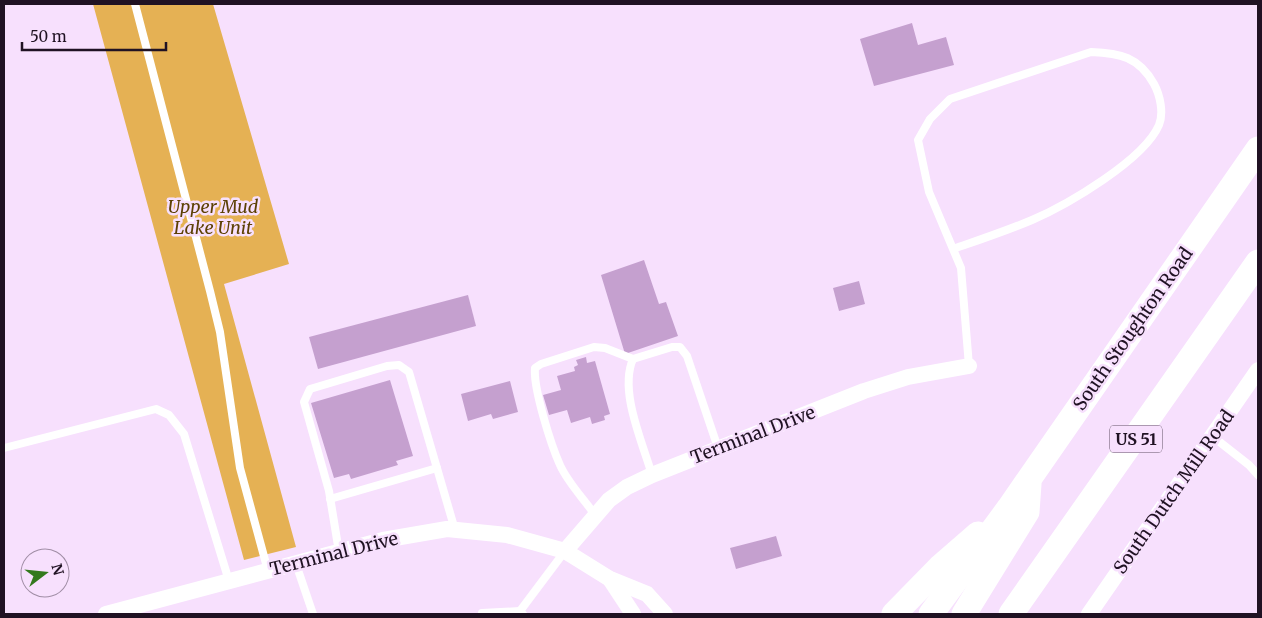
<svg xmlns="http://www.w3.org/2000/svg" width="1262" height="618" font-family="Merriweather,serif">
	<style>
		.green { fill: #e5b154 }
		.building { fill: #c5a0cf }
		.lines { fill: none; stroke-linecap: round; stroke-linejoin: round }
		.service { stroke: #fff; stroke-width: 8 }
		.minor { stroke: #fff; stroke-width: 16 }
		.primary { stroke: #fff; stroke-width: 25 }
		.labels { text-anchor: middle; stroke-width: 5; stroke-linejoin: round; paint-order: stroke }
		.shield { fill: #f7e0fd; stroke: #605064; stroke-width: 1 }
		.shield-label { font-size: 16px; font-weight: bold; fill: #201223 }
		.park-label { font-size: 18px; font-style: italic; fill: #5c4004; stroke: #f7e0fd }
		.street-label { font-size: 18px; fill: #201223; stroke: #f7e0fd }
	</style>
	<rect width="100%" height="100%" fill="#f7e0fd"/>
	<path class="green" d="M93,4H213L289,264L224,284L296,547L244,560Z"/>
	<g class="building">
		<path d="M912,23L918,45L946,37L954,65L874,86L860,39Z"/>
		<path d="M644,260L659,304L666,302L678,336L625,354L601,275Z"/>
		<path d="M859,281L865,304L839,311L833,288Z"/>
		<path d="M468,295L476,326L318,369L309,337Z"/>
		<path d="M586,357L587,363L595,361L610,414L604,416L605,420L592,424L590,417L571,423L567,410L549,415L543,395L561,390L557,376L575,371L574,367L578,365L576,360Z"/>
		<path d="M390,380L413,456L396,461L398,465L351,479L349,474L334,478L311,403Z"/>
		<path d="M510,381L518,412L493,419L491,414L468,421L461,394Z"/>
		<path d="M776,536L782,556L736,569L730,548Z"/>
	</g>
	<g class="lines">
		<g class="service">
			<path d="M135,4L210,291L220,332L240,468L268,571"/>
			<path d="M953,249C979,240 1006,231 1032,220C1067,205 1144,160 1159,125C1164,113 1160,95 1154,84C1139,57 1120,53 1091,52L950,99L930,119L918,140L929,192L961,268L969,366"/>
			<path d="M1212,436L1249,465L1258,475"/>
			<path d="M4,448L156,409L169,415L184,434L229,581"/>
			<path d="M652,475C642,441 619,391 633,359L672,347H680L687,356L718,448"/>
			<path d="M330,499L437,468"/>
			<path d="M595,515C584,499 568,483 560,465C551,445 533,388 535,368L541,364L594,347L605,348L633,359"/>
			<path d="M339,552L329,491L304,402L310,389L387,366L399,365L409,372L455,530"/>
			<path d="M296,564L313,614"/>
			<path d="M482,613L520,611"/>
			<path d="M523,614L520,611L565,551"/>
		</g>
		<g class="minor">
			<path d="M565,551L609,500L627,487L652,475L864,391L908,377L969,366"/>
			<path d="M610,579L633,614"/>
			<path d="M106,614L383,540L447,529L507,535L565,551L610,579L647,594L665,614"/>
			<path d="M1089,614L1258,370"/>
		</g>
		<g class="primary">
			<path d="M894,614L940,567L978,534"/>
			<path d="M931,614L1009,508L1258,149"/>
			<path d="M964,614L1027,512L1029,484"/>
			<path d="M1011,614L1258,262"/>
		</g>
	</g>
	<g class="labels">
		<rect class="shield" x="1110" y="425.5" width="52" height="27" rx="4"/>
		<g class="shield-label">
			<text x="1136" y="445">US 51</text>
		</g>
		<g class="park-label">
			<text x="213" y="213">Upper Mud<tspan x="213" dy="21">Lake Unit</tspan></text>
		</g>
		<g class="street-label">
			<text transform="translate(1133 329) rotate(-55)" y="6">South Stoughton Road</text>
			<text transform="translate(753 435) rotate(-21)" y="6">Terminal Drive</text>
			<text transform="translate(1174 492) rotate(-55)" y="6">South Dutch Mill Road</text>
			<text transform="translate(334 554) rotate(-14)" y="6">Terminal Drive</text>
		</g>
	</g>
	<rect width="1262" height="618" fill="none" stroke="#201223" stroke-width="10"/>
	<g transform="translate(45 573) rotate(74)"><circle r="24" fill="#f7e0fd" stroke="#a18ea6"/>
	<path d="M0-4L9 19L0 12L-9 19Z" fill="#33791d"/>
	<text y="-8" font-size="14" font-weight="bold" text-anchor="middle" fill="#201223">N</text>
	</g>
	<path d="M22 42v8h144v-8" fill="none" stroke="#201223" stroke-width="2.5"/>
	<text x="30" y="42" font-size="15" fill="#201223" stroke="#f7e0fd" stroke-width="4" paint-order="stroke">50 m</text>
</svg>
